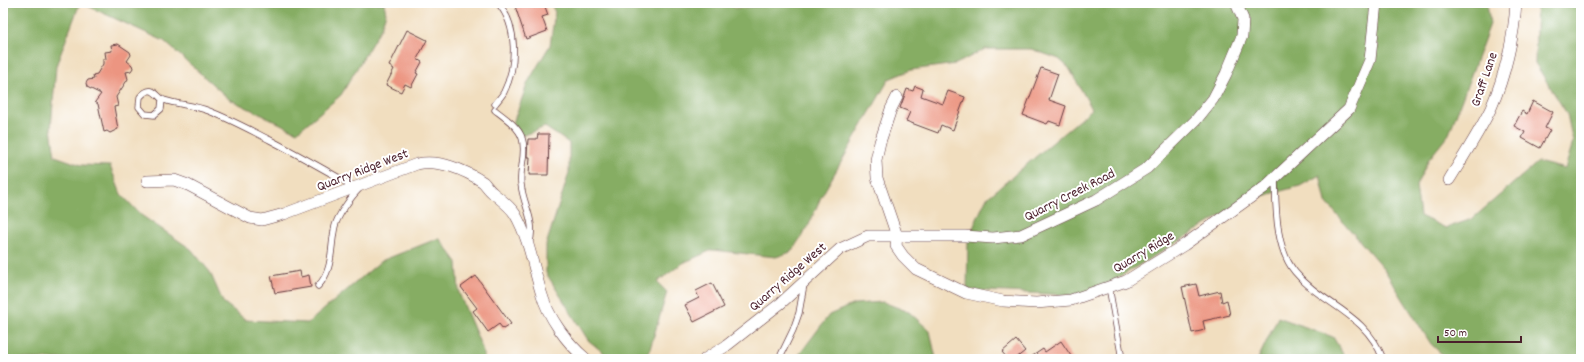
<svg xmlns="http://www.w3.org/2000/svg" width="1584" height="362" font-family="Dekko,sans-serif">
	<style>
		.forest { fill: #86ad63; stroke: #686647 }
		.building { fill: #ec9581 }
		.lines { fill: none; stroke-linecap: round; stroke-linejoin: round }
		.service-casing { stroke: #633c41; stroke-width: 7 }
		.minor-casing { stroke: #633c41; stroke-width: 12 }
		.service { stroke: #fff; stroke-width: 5.5 }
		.minor { stroke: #fff; stroke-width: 11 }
		.labels { text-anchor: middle; stroke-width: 4; stroke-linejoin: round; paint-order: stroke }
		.street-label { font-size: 14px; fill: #4a1f2b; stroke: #fff }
	</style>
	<rect width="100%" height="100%" fill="#fff"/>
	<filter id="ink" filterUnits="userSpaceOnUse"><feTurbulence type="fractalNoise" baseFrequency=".025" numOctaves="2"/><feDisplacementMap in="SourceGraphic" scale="8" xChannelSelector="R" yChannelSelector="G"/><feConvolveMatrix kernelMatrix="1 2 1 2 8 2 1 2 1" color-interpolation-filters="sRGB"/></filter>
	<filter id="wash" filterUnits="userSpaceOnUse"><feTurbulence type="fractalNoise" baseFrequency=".012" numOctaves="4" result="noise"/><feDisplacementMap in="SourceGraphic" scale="16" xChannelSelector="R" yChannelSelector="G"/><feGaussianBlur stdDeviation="0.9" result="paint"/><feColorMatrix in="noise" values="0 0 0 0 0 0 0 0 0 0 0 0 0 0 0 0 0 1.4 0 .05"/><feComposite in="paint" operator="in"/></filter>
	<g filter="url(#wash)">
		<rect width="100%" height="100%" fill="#f1debf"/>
		<g class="forest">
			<path d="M3,3H80L56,66L51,128L55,156L81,165L110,166L121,194L141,215L191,249L210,272L223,302L246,320L308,323L381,261L439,238L457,262L459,293L482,348L484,359H3Z"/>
			<path d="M81,3H384L386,13L381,28L341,95L297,132L229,99L164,41Z"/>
			<path d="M550,3H732L734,8L763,6L768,3H1487L1490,24L1449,134L1429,159L1416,186L1420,216L1446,228L1472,219L1538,162L1565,169L1573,142L1567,114L1535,63L1537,3H1581V359H1447L1431,344L1384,269L1326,202L1320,175L1300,186L1247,200L1088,296L967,290L968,239L986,199L1092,109L1069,68L1059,59L1031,49H985L956,64L911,70L889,79L821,197L808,227L791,252L776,257L712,250L683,263L657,282L667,292L649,352L642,359H611L588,340L546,273V245L569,173V143L545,127L516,138L513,123L528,82L550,45L555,12Z"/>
			<path d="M883,302L909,312L930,331L936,359H796L829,315L854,304Z"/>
			<path d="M1278,317L1333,337L1346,359H1258Z"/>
		</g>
		<g id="blocks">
			<g class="building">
				<path d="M514,3H535L536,7L544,4L548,15L542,17L547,31L526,39Z"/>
				<path d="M407,30L427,40L417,59L422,62L416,73L418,74L411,87L405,84L401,92L386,85L394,69L389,66Z"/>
				<path d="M118,44L130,52L131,55L127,61L132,65L133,68L131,71L126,72L128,79L116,97L118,106L114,107L118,129L110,133L107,131L104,132L98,104L95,102L101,94L87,87L86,83L88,80L94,79L93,75L97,74L103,64V59H106L105,52L112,51L111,45Z"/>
				<path d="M1041,68L1058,74L1049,100L1066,106L1060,125L1049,121L1047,124L1023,115Z"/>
				<path d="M915,86L923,89L921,96L943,104L948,91L965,97L953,130L941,125L938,133L906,121L910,112L900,108L907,89L913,91Z"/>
				<path d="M1533,101L1553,112L1545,128L1550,130L1540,148L1522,138L1525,132L1514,126L1522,111L1527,114Z"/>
				<path d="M538,134H549L548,175H529L530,157H527L528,139H537Z"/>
				<path d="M300,271L301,277L309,275L311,287L275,293L271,276Z"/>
				<path d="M476,276L511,324L503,329L499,324L488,332L473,311L477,308L461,287Z"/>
				<path d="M712,283L724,307L694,322L685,305L699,298L696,291Z"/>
				<path d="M1196,284L1199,296L1220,291L1222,302L1227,300L1230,315L1203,321L1205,330L1192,333L1182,287Z"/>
				<path d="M1016,340L1025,351L1015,359H1008L1002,352Z"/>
				<path d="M1061,341L1073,359H1028L1043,349L1045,352Z"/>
			</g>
		</g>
	</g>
	<g filter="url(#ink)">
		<use href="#blocks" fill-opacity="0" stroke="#633c41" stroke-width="1"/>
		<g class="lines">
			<g class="service-casing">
				<g id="service">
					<path d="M162,100L161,109L154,115L145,114L139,107L140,97C153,82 157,98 164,100C179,105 194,105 209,111C230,119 250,130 270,140C299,155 327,171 355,187"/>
					<path d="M495,104C498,100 502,96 504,92C517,66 518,26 498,3"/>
					<path d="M495,110C504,117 519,127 522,138C527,153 519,170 521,184C523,205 537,223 529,244"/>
					<path d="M1275,178C1276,207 1275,248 1295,272C1322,305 1366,313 1383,359"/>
					<path d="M318,286C334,270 330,246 335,226C338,215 351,197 359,189"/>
					<path d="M1109,287L1122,359"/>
					<path d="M779,359L793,330L799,313L804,284"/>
				</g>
			</g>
			<g class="minor-casing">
				<g id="minor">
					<path d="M897,97L891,109L880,142L876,160L877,178L897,236L896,246L903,256L916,269L966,293L1003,301L1036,303L1071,300L1126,281L1184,245L1265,187L1349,109L1370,60L1376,3"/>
					<path d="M1449,180C1463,157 1480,131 1491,108C1505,76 1514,37 1516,3"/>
					<path d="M147,181L174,180L188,185L250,218L262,220L284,214L417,164C439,159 465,170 483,182C486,185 489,190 493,193C500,199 510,206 515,214C529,238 533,266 541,292C548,317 566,342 586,359"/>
					<path d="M705,359L726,346L781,303L840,249L868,236H965L993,238L1021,235L1096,200L1147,168L1196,120L1213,99L1226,74L1242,36L1243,19L1236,3"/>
				</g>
			</g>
			<use href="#service" class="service"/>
			<use href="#minor" class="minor"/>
		</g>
	</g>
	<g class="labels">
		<g class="street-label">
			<text transform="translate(1483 79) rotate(-71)" y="5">Graff Lane</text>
			<text transform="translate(362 169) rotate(-21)" y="5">Quarry Ridge West</text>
			<text transform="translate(1069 194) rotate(-27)" y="5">Quarry Creek Road</text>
			<text transform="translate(1143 251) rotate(-31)" y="5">Quarry Ridge</text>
			<text transform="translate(787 276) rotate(-41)" y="5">Quarry Ridge West</text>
		</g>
	</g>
	<rect width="1584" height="362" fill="none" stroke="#fff" stroke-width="16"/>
	<path d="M1438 336v6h83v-6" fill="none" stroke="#4a1f2b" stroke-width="2"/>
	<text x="1444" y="336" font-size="12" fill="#4a1f2b" stroke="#ffffff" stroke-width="3" paint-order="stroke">50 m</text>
</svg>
